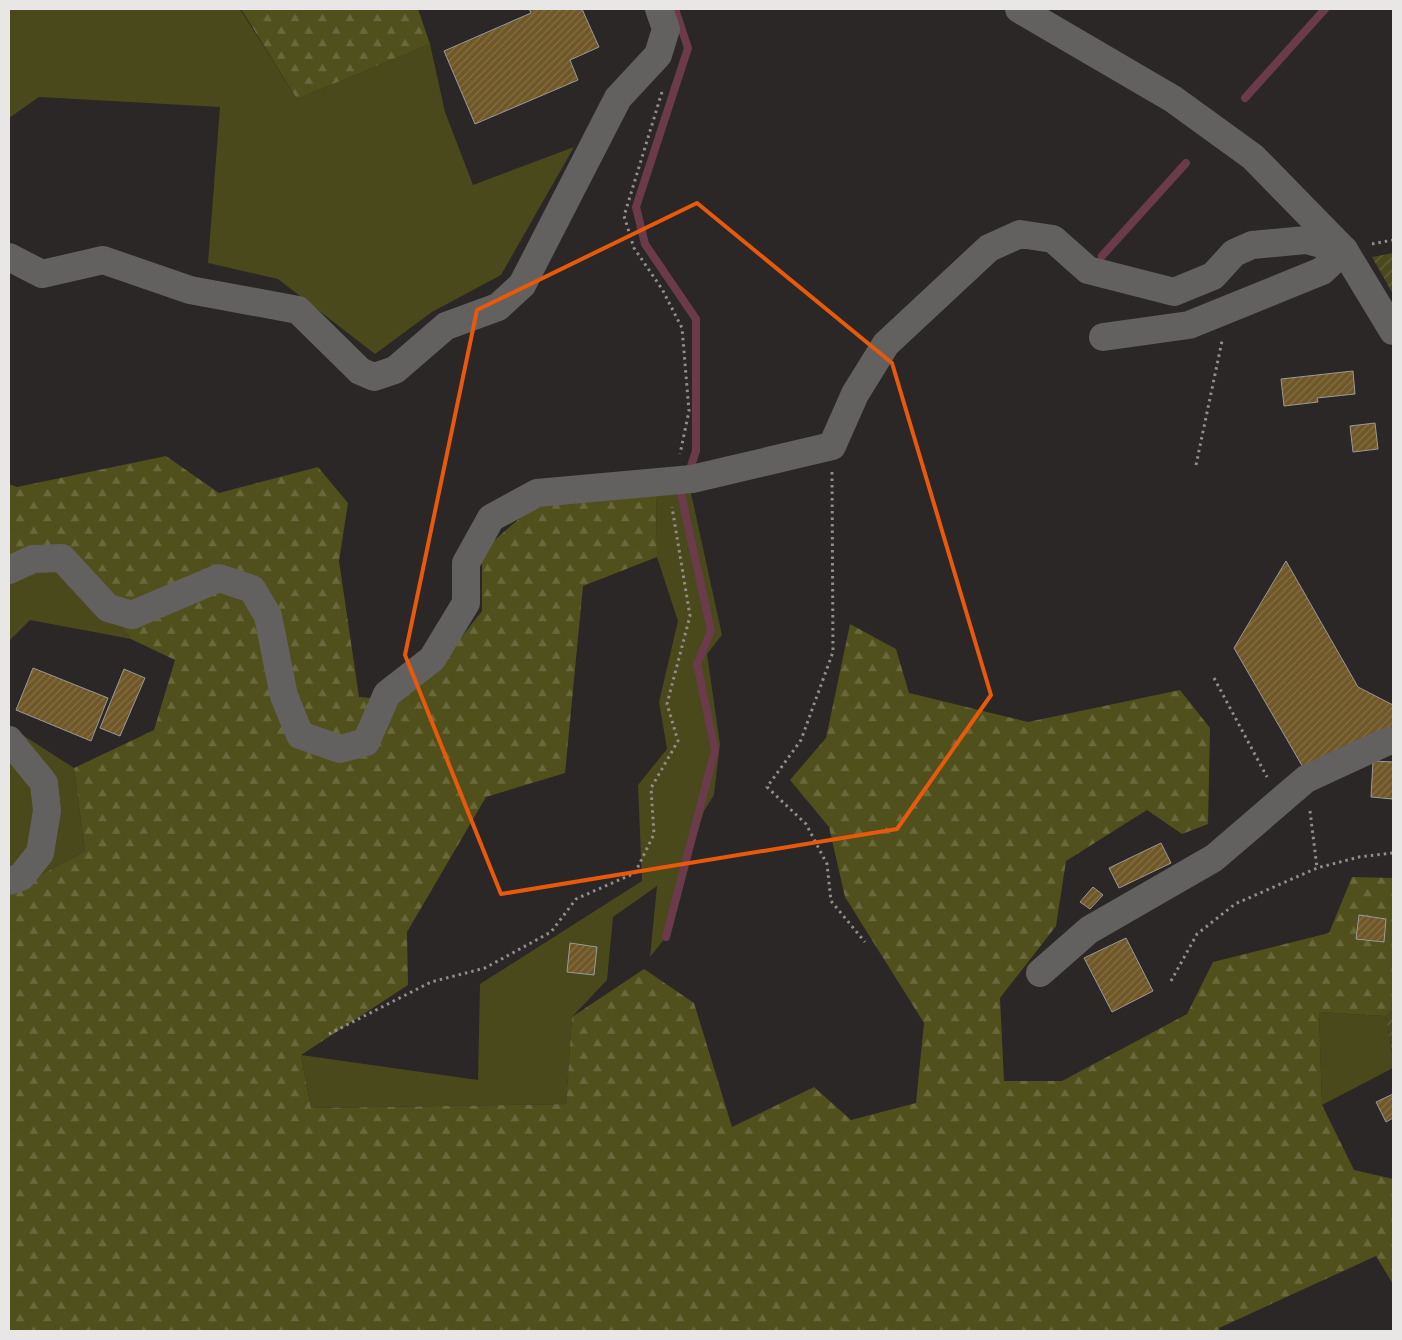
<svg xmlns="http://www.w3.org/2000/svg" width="1402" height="1340" font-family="'Public Sans',sans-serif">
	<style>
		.green { fill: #49491c }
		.forest { fill: url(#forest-firs) }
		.garden { fill: url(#garden-furrows) }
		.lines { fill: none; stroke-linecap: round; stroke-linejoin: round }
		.stream { stroke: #6b3a4b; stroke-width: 8 }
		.building { fill: url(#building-hatch); stroke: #9b9a97 }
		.path { stroke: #908e8d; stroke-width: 3; stroke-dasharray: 2.5 4; stroke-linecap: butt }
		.minor { stroke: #63615f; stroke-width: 28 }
		.marked { fill: none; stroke: #e8590c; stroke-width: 4; stroke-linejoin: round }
	</style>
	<defs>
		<pattern id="forest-firs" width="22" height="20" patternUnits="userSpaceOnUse" patternTransform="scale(1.25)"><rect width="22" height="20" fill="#50501c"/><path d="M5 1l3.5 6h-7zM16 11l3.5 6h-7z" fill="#69693d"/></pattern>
		<pattern id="garden-furrows" width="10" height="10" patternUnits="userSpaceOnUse" patternTransform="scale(1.25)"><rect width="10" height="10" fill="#49491c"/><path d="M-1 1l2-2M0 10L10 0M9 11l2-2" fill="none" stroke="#63633d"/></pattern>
		<pattern id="building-hatch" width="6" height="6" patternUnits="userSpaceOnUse" patternTransform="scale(1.25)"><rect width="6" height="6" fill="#705727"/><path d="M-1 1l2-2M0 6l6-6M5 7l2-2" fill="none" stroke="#846f46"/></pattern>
	</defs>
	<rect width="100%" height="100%" fill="#2a2726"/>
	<g class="green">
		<path d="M9,9H240L297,99L430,44L445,112L473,185L574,147L501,275L432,312L375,354L278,279L208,263L220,107L39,97L9,118Z"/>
		<path d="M691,493L722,635L707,654L720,744L714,795L704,811L666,937L650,957L657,886L613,917L607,980L572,1017L566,1104L311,1108L301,1055L478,1080L480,984L642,881L638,785L667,749L659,702L678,621L657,557L656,496Z"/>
		<path d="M63,549L131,639L30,620L9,641V556Z"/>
		<path d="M9,726L74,768L85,851L9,892Z"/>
		<path d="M1319,1012L1386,1016L1393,1059V1068L1322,1105Z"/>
	</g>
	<g class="forest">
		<path d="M241,9H418L430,44L297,99Z"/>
		<path d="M166,456L219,493L318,467L348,503L339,561L359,697L392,700L438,667L482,611V551L534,506L656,496L657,557L583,586L565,773L486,797L407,932L408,985L301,1055L311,1108L566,1104L572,1017L644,969L694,1003L732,1127L814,1087L851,1120L916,1103L924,1023L845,897L829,827L790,780L826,738L850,624L896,649L909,693L1028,722L1180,690L1210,728L1208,824L1182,834L1147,810L1066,861L1056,926L1000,998L1004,1081H1062L1187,1014L1213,962L1329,933L1352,877L1393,878V1007L1386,1016L1319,1012L1322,1105L1354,1170L1393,1179V1284L1376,1256L1219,1328L1220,1331H9V892L85,851L74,768L154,730L175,660L131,639L63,549L9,556V484L17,487Z"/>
	</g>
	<g class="garden">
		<path d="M1393,253V294L1372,257Z"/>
		<path d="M1393,1007V1059L1386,1016Z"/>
	</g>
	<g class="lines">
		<g class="stream">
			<path d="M675,9L688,48L636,207L645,244L696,319V451L688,475"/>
			<path d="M1245,98L1325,9"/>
			<path d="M1102,256L1186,163"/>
			<path d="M666,937L715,750L697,664L711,631L681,494L684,486"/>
		</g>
	</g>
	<g class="building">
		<path d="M529,9H582L599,47L570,60L578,80L475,124L444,51L531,13Z"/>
		<path d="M1353,371L1355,394L1317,398L1318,402L1284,406L1281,379Z"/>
		<path d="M1375,423L1378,449L1353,452L1350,426Z"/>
		<path d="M1286,561L1358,687L1393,705V731L1304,769L1234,648Z"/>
		<path d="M33,668L108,698L91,741L16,710Z"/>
		<path d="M124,669L145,678L120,736L100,728Z"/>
		<path d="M1373,761L1393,762V799L1371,797Z"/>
		<path d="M1161,843L1171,863L1119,888L1109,868Z"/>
		<path d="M1093,887L1103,895L1090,909L1080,902Z"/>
		<path d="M1359,915L1386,919L1384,942L1356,939Z"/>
		<path d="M1126,938L1153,991L1112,1012L1084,958Z"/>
		<path d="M570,943L597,947L594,975L567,972Z"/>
		<path d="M1393,1094V1118L1386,1122L1376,1102Z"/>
	</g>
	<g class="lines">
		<g class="path">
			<path d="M662,92L624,216L634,248L662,289L682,328L689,411L680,454"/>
			<path d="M1372,244L1393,240"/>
			<path d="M1196,465L1222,341"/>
			<path d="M832,472L833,652L801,740L767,787L806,824L827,864L831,901L865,942"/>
			<path d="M1214,678L1267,777"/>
			<path d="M1310,811L1317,868"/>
			<path d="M1171,981L1197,934L1235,904L1317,868L1359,857L1393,853"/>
			<path d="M329,1034L431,982L485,968L551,932L576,899L635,873L654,834L651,788L678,741L667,704L690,616L672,507"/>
		</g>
		<g class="minor">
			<path d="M1019,9L1173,99L1253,157L1344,250L1393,331"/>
			<path d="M9,257L42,274L103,260L190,290L298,310L360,371L374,377L395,370L446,326L498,307L522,285L618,98L658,55L666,29L659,9"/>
			<path d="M1103,337L1189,325L1322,271L1344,250"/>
			<path d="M9,570L33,559L62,558L108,608L132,615L219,578L252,589L268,616L284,696L300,735L340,749L366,742L387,694L432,659L466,603V563L491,518L537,493L692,479L832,446L855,394L886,344L989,248L1020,234L1053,239L1088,270L1174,292L1213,276L1234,253L1252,245L1306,240L1344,250"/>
			<path d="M9,740L44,783L47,811L40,853L21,877L9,881"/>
			<path d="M1040,973L1089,930L1214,858L1306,779L1386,742L1393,741"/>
		</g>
	</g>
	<path class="marked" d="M697,203L892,363L991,695L897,829L501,894L405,655L477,310Z"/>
	<rect width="1402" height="1340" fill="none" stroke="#e9e7e6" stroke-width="20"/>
</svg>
